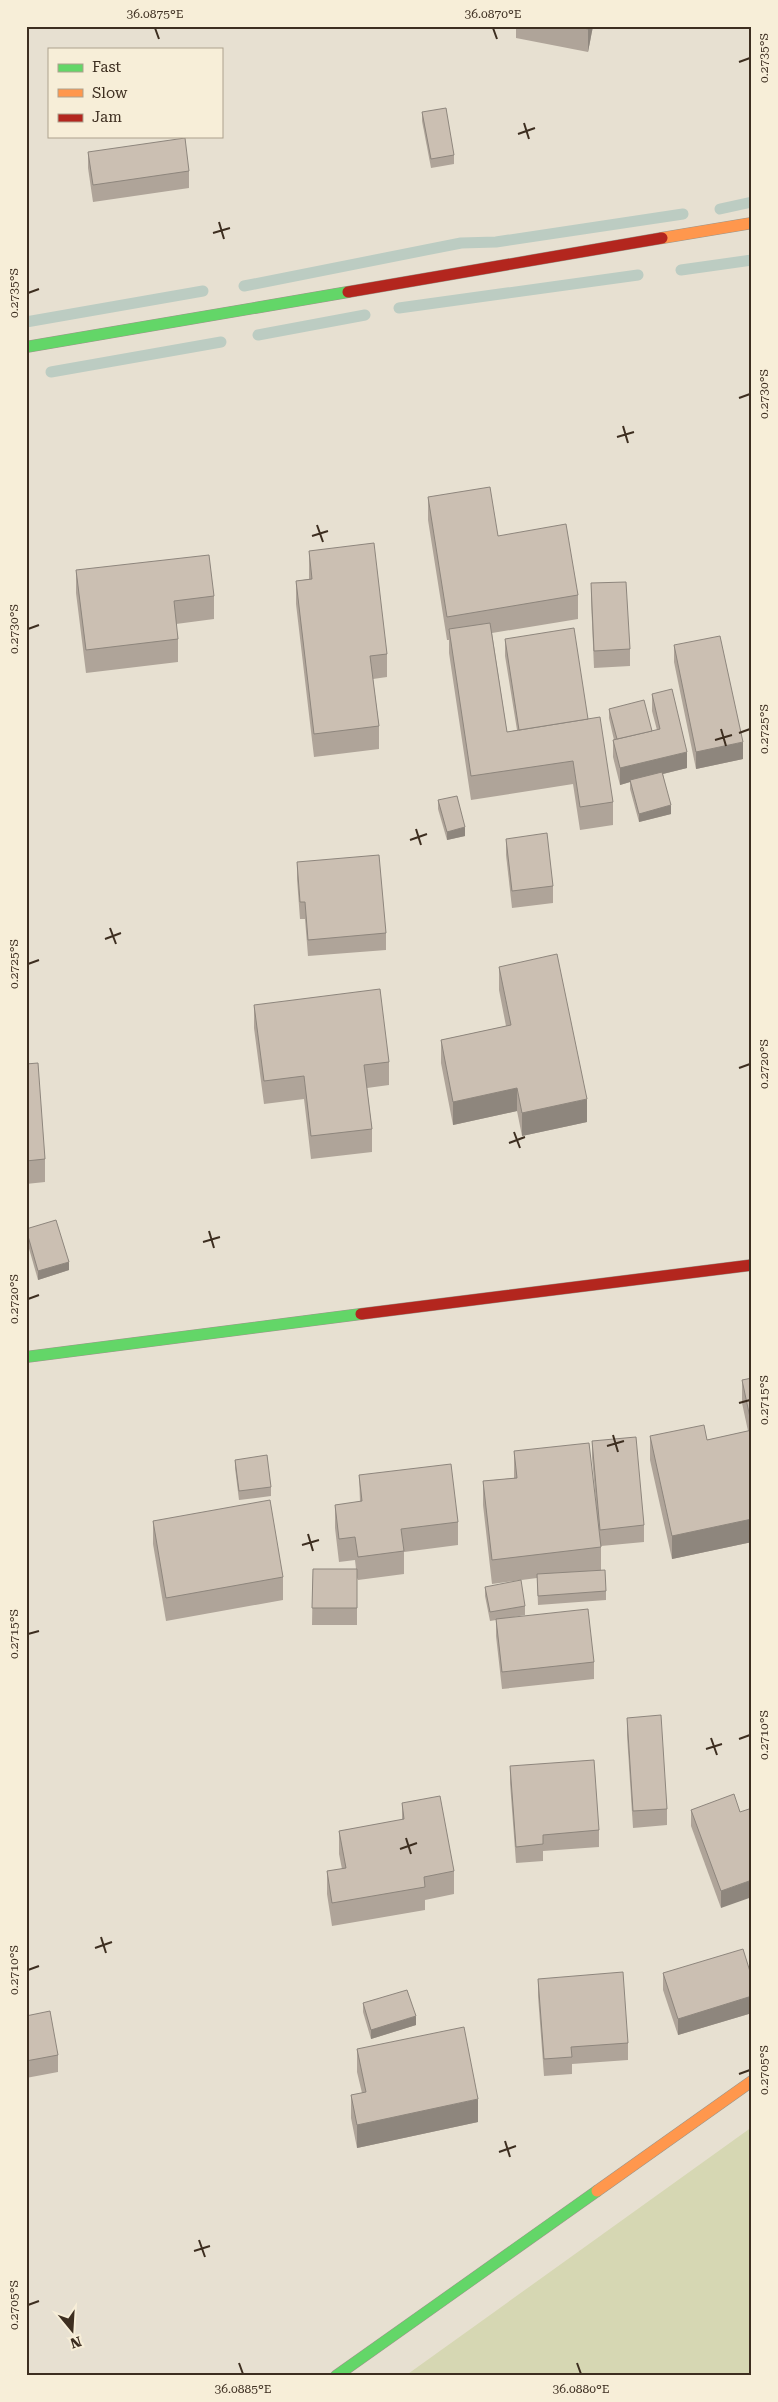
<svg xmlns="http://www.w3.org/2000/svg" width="778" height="2402" font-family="'Roboto Serif',serif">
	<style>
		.green { fill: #d6d7b3 }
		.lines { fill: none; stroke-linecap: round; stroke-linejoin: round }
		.stream { stroke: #bcccc2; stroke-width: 11 }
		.fast-casing { stroke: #9c958a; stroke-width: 12 }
		.slow-casing { stroke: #9c958a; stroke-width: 12 }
		.jam-casing { stroke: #9c958a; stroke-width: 12 }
		.fast { stroke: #63d668; stroke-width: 11 }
		.slow { stroke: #ff974d; stroke-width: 11 }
		.jam { stroke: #b3261e; stroke-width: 11 }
		.wall { fill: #afa499 }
		.shaded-wall { fill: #8e867d }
		.building { fill: #cbbfb2; stroke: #8e867d }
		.ticks { fill: none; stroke: #3d2e20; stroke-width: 2 }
		.neatline { fill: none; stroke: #3d2e20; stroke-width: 2 }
		.ticks-label { font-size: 12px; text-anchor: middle; fill: #3d2e20 }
	</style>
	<rect width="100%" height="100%" fill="#e7e0d1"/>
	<path class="green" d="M752,2127V2376H405Z"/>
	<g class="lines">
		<g class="stream">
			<path d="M720,209L752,202"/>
			<path d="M681,270L752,260"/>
			<path d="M244,286L461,243L496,242L683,214"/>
			<path d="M399,308L638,275"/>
			<path d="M26,322L203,291"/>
			<path d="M258,335L365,315"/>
			<path d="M51,372L221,342"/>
		</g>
		<g class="fast-casing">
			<g id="fast">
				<path d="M26,347L348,292"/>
				<path d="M26,1357L361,1314"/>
				<path d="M336,2376L597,2191"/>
			</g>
		</g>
		<g class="slow-casing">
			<g id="slow">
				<path d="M662,238L752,223"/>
				<path d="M597,2191L752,2081"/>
			</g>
		</g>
		<g class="jam-casing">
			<g id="jam">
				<path d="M348,292L662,238"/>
				<path d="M361,1314L752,1265"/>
			</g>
		</g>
		<use href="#fast" class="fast"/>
		<use href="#slow" class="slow"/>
		<use href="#jam" class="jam"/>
	</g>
	<g class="wall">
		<path d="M516,26H593L588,52L516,38Z"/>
		<path d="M422,112L454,155V164L431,168L422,121Z"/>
		<path d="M88,152L189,171V188L93,202L88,168Z"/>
		<path d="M428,497L498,536L578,595V619L492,633L507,732L517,730L505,656V639L588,719L613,802V825L580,830L573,784L471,800L449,653V640H447L428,520Z"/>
		<path d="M309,551L387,654V677L373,679L379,726V749L314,757L296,604V581L309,579Z"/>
		<path d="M76,570L214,596V619L176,624L178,639V662L86,673L76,593Z"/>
		<path d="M591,583L630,649V666L594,668L591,600Z"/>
		<path d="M674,645L743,759L696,769L674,662Z"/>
		<path d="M652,694L687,768L663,774L671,814L639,822L630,789V782L620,785L613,757V740H614L609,718V709L652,731L657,730L652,711Z"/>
		<path d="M438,800L465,836L447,840L438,809Z"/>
		<path d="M506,839L553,886V903L512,908L506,855Z"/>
		<path d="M297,862L386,933V950L308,956L305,919H300L297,879Z"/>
		<path d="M499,967L587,1122L522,1136L517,1111L453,1125L441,1063V1040L506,1026L499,990Z"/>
		<path d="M254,1005L389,1062V1085L367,1088L372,1129V1152L311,1159L304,1099L264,1104L254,1028Z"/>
		<path d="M26,1064L45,1159V1182L26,1184Z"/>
		<path d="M26,1229L69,1270L38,1280L26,1238Z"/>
		<path d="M752,1378V1542L672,1559L650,1460V1436L707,1440L748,1431L742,1403V1380Z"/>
		<path d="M592,1441L644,1525V1542L601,1546V1570L606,1591V1600L538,1605L537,1578L492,1584L483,1505V1481L514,1478V1451L597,1514L592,1458Z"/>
		<path d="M235,1460L271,1487V1496L239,1500L235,1468Z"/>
		<path d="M359,1475L458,1522V1545L404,1552V1574L358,1580L357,1578V1625H312L313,1569H356L355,1560L339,1562L335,1528V1505L360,1502Z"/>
		<path d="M153,1521L283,1577V1600L166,1621L153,1544Z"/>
		<path d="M485,1587L525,1606V1615L508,1618L594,1662V1679L502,1689L496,1636V1620L490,1621L485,1596Z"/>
		<path d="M627,1718L667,1809V1825L633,1828L627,1735Z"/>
		<path d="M510,1766L599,1830V1847L543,1851V1861L516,1863L510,1783Z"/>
		<path d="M402,1803L454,1871V1894L425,1900V1910L332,1926L327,1894V1871L342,1869L339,1854V1831L402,1820Z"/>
		<path d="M691,1810L740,1812L721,1908L691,1826Z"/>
		<path d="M663,1973L752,1978V2013L678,2035L663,1990Z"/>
		<path d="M538,1979L628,2043V2060L572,2064V2074L544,2076L538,1996Z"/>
		<path d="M363,2003L416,2025L371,2039L363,2012Z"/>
		<path d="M26,2016L58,2055V2072L26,2078Z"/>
		<path d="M357,2049L478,2122L357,2148L351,2118V2095L362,2093L357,2072Z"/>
	</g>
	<g class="shaded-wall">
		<path d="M588,26H593L588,52Z"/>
		<path d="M743,742V759L696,769V752Z"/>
		<path d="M687,752V768L630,782V780V782L620,785V768Z"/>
		<path d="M671,805V814L639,822V814Z"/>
		<path d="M465,827V836L447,840V832Z"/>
		<path d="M517,1088V1111L453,1125V1102Z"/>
		<path d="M587,1099V1122L522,1136V1113Z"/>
		<path d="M69,1262V1270L38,1280V1271Z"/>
		<path d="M752,1519V1542L672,1559V1536Z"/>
		<path d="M752,1880V1897L721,1908V1891Z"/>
		<path d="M752,1996V2013L678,2035V2019Z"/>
		<path d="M416,2016V2025L371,2039V2030Z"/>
		<path d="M478,2099V2122L357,2148V2125Z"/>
	</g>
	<g class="building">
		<path d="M573,26H588V29Z"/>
		<path d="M446,108L454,155L431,159L422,112Z"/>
		<path d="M185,138L189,171L93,185L88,152Z"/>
		<path d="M490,487L498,536L566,524L578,595L447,617L428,497Z"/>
		<path d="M374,543L387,654L370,656L379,726L314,734L296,581L312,579L309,551Z"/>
		<path d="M209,555L214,596L174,601L178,639L86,650L76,570Z"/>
		<path d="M626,582L630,649L594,651L591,583Z"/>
		<path d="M490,623L507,732L600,717L613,802L580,807L573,761L471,776L449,629Z"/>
		<path d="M574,628L588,719L519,730L505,639Z"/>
		<path d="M720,636L743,742L696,752L674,645Z"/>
		<path d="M672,689L687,752L620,768L613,740L660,729L652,694Z"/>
		<path d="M644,700L652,731L617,739L609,709Z"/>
		<path d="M662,772L671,805L639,814L630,780Z"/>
		<path d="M457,796L465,827L447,832L438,800Z"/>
		<path d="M547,833L553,886L512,891L506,839Z"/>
		<path d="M379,855L386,933L308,940L305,902H300L297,862Z"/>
		<path d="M557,954L587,1099L522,1113L517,1088L453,1102L441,1040L511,1025L499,967Z"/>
		<path d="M380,989L389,1062L364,1065L372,1129L311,1136L304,1076L264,1081L254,1005Z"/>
		<path d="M38,1063L45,1159L26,1161V1064Z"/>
		<path d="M56,1220L69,1262L38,1271L26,1229Z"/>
		<path d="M752,1378V1427L742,1380Z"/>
		<path d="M704,1425L707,1440L752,1430V1519L672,1536L650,1436Z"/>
		<path d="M636,1437L644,1525L600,1530L592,1441Z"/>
		<path d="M589,1443L601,1547L492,1560L483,1481L517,1478L514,1451Z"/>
		<path d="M267,1455L271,1487L239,1491L235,1460Z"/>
		<path d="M451,1464L458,1522L401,1529L404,1551L358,1557L355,1537L339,1539L335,1505L362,1501L359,1475Z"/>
		<path d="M270,1500L283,1577L166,1598L153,1521Z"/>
		<path d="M313,1569H357V1608H312Z"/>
		<path d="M605,1570L606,1591L538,1596L537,1574Z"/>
		<path d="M521,1580L525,1606L490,1612L485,1587Z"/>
		<path d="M588,1609L594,1662L502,1672L496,1619Z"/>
		<path d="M661,1715L667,1809L633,1811L627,1718Z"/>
		<path d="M594,1760L599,1830L543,1835V1844L516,1847L510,1766Z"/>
		<path d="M734,1794L740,1812L752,1808V1880L721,1891L691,1810Z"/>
		<path d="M440,1796L454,1871L424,1877L425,1887L332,1903L327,1871L346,1868L339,1831L404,1819L402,1803Z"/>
		<path d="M743,1949L752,1978V1996L678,2019L663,1973Z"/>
		<path d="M623,1972L628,2043L571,2047L572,2057L544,2059L538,1979Z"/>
		<path d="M407,1990L416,2016L371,2030L363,2003Z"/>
		<path d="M50,2011L58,2055L26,2061V2016Z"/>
		<path d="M464,2027L478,2099L357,2125L351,2095L366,2092L357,2049Z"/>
	</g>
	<path class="ticks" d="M155,28L159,39M493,28L497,39M739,62L750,58M524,123L529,139M518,134L535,128M219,222L224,239M213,233L230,228M28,293L39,289M739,398L750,394M623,426L628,443M617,437L634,432M317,525L323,542M312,536L328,531M28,629L39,625M721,729L726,746M739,733L750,729M715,740L732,735M416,829L421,845M410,840L427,834M110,928L116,944M105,939L121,933M28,964L39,960M739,1068L750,1064M514,1132L520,1148M509,1143L525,1137M209,1231L214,1248M203,1242L220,1237M28,1299L39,1295M739,1403L750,1400M613,1435L618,1452M607,1446L624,1441M308,1534L313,1551M302,1545L319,1540M28,1634L39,1631M711,1738L717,1755M739,1739L750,1735M706,1749L722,1744M406,1838L411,1854M400,1849L417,1843M101,1937L106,1953M95,1948L112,1942M28,1970L39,1966M739,2074L750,2070M505,2141L510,2157M499,2152L516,2146M199,2240L205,2257M194,2251L210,2246M28,2305L39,2301M239,2363L243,2374M577,2363L581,2374"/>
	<rect width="778" height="2402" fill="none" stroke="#f7eed8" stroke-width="55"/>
	<rect x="48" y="48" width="175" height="90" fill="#f7eed8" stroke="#ada18e"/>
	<rect x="58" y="64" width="25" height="8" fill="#63d668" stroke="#ada18e"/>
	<text x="92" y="72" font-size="15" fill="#3d2e20">Fast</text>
	<rect x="58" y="89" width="25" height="8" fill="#ff974d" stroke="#ada18e"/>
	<text x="92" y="98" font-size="15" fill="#3d2e20">Slow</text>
	<rect x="58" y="114" width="25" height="8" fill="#b3261e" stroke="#ada18e"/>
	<text x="92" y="122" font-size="15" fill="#3d2e20">Jam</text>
	<g transform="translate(72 2330) rotate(162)" stroke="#f7eed8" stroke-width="4" paint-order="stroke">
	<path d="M0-4L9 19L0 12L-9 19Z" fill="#3d2e20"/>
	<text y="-8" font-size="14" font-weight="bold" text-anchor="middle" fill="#3d2e20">N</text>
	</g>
	<rect x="28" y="28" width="722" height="2346" class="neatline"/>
	<g class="ticks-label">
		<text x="155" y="18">36.0875°E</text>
		<text x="493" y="18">36.0870°E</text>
		<text transform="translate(764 58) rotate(-90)" y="4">0.2735°S</text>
		<text transform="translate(14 293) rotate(-90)" y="4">0.2735°S</text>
		<text transform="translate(764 394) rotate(-90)" y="4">0.2730°S</text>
		<text transform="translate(14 629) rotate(-90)" y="4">0.2730°S</text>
		<text transform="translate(764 729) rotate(-90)" y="4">0.2725°S</text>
		<text transform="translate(14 964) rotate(-90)" y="4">0.2725°S</text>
		<text transform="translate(764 1064) rotate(-90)" y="4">0.2720°S</text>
		<text transform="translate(14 1299) rotate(-90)" y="4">0.2720°S</text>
		<text transform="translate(764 1400) rotate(-90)" y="4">0.2715°S</text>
		<text transform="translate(14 1634) rotate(-90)" y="4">0.2715°S</text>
		<text transform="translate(764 1735) rotate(-90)" y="4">0.2710°S</text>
		<text transform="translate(14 1970) rotate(-90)" y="4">0.2710°S</text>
		<text transform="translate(764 2070) rotate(-90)" y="4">0.2705°S</text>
		<text transform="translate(14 2305) rotate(-90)" y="4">0.2705°S</text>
		<text x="243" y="2393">36.0885°E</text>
		<text x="581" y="2393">36.0880°E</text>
	</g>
</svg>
